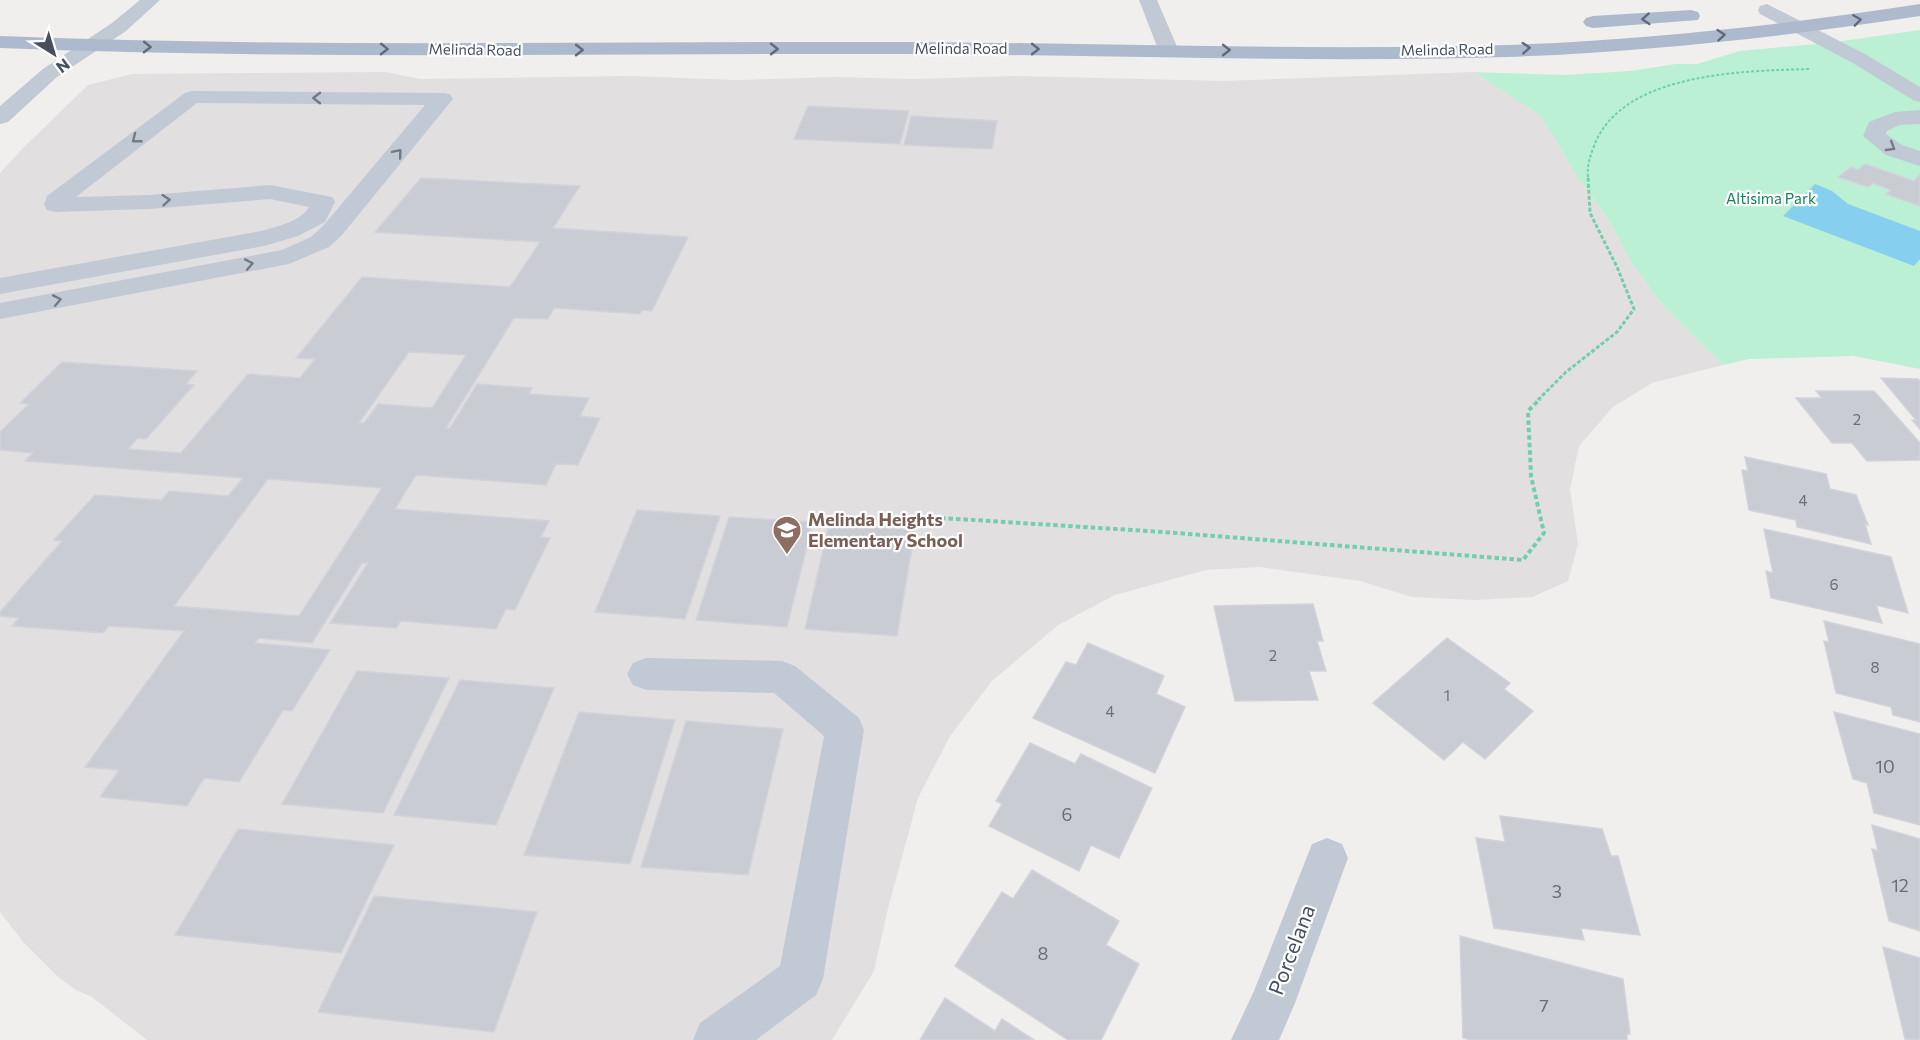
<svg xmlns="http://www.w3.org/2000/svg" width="1920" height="1040" font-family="Commissioner,sans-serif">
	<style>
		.education { fill: #e2dfe0 }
		.green { fill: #bbf0d4 }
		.water { fill: #86cfee }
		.building { fill: #caccd4; stroke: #d2d3da; stroke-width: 1.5; fill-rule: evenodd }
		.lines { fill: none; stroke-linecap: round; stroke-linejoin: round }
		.path-far2 { stroke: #72cfaa; stroke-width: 2; stroke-dasharray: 3 2; stroke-linecap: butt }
		.path-far1 { stroke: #72cfaa; stroke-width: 3; stroke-dasharray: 4 2; stroke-linecap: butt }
		.path { stroke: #72cfaa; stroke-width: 4; stroke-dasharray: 4.5 3; stroke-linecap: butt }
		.minor { fill: #c1c9d4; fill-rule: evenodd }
		.major { fill: #adbace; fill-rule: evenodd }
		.oneway { stroke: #606a78 }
		.oneway2 { stroke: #717a86 }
		.labels { text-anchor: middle; stroke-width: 4.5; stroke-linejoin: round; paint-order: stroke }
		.far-street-label { font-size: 15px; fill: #464f5c; stroke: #fff }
		.far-park-label { font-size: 15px; fill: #148054; stroke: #fff }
		.number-label { font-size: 15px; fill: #676e7a }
		.education-label { font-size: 18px; font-weight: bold; fill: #785e54; stroke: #fff; text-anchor: start }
		.near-number-label { font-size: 18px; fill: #676e7a }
		.near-street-label { font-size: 21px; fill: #464f5c; stroke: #fff }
	</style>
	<rect width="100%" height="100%" fill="#f1eeee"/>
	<path class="education" d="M386,72L420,79L630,76L735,80L835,77L913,79L1018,76L1224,81L1474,72L1541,116L1573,170L1610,222L1631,262L1661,303L1723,365L1652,383L1613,407L1579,446L1570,489L1578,544L1568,581L1532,597L1475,600L1412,597L1360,581L1259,567L1206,570L1115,595L1058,625L992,681L950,736L918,798L887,912L874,971L832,1040H147L92,997L76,990L58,977L24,943L0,912V173L22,149L88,85L132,74Z"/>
	<path class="green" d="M1920,30V369L1854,356L1749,359L1723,365L1661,303L1631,262L1610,222L1573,170L1541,116L1474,72L1565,75L1630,71L1676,64H1697L1740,51L1828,43Z"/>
	<path class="water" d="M1815,184L1832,191L1848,204L1920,231V259L1914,266L1783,216Z"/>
	<g class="building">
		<path d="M808,106L909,111L900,144L794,139Z"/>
		<path d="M911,116L997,121L992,149L904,145Z"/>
		<path d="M1865,164L1914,181L1920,174V206L1886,194L1891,190L1873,183L1868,187L1838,177L1851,167L1858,170Z"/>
		<path d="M421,178L580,186L553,228L688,237L652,311L642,310L640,314L554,308L548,319L514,318L446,428H450L477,384L532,388L529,394L589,398L580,416L600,418L578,465L556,464L546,485L416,475L395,509L549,521L541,537L550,538L515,610L506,609L496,629L401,621L396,628L330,623L368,563H362L312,643L259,638L255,643L330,650L292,711L283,710L239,782L204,778L187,806L100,797L119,770L85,767L184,631L109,626L103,633L12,626L19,618L0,616V612L62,541L54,540L95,495L162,500L169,491L228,496L243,478L25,461L33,453L0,450V432L29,404L20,403L62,362L197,371L186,384L194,385L146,439L138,438L128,449L181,453L248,374L300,378L315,359L296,358L362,277L510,287L540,242L375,232ZM409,352L466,355L432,408L378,404L364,423H359ZM268,479L382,488L299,616L174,606Z"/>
		<path d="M1881,378L1918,379L1920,381V429L1912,420H1916Z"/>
		<path d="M1816,391H1874L1920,443V460L1867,461L1852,443H1832L1796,398H1822Z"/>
		<path d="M1745,457L1826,474L1830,489L1856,495L1868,525L1865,524L1871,544L1797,527L1796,520L1749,510L1742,470L1748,471Z"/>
		<path d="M637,510L720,516L685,619L595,612Z"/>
		<path d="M729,517L813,522L787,627L696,620Z"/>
		<path d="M829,524L915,530L897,636L805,629Z"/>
		<path d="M1764,529L1891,557L1908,613L1876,605L1882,623L1771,598L1766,571L1773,573Z"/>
		<path d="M1313,604L1323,641H1317L1326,671H1309L1318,700L1235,701L1214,606Z"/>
		<path d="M1824,621L1920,644V722L1893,715L1891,707L1836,693L1824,641L1829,642Z"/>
		<path d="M1447,638L1510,683L1504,689L1533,711L1485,759L1463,742L1444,760L1373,703Z"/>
		<path d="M1088,643L1164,676L1156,694L1185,707L1155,773L1033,718L1066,662L1076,665Z"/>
		<path d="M357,671L449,678L383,813L282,804Z"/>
		<path d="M460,680L554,688L496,825L394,815Z"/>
		<path d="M579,712L675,720L630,864L524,855Z"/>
		<path d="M1834,712L1920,734V825L1874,813L1867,783L1853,779Z"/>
		<path d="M686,721L783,729L748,875L641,867Z"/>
		<path d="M1030,743L1075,764L1081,754L1152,788L1119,858L1091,845L1079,871L989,826L1002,804L996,801Z"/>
		<path d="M1500,816L1602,829L1611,856H1618L1640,935L1581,928L1584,940L1494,928L1476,838L1505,842Z"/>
		<path d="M1872,825L1920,839V931L1889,921L1872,849L1878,851Z"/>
		<path d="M238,829L394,845L341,953L175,935Z"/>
		<path d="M1032,870L1119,921L1106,945L1139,964L1101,1040H1068L955,966L1002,892L1013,899Z"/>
		<path d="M374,896L537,912L494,1032L318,1012Z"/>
		<path d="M1460,936L1623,979L1630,1034H1627V1040H1471L1463,1038Z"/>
		<path d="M1883,947L1920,958V1040L1905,1039Z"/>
		<path d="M945,998L995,1031L1002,1019L1034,1040H920Z"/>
	</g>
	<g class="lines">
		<path class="path-far2" d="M1588,177C1587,165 1590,157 1594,146C1622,72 1744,71 1810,69"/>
		<path class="path-far1" d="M1538,400L1566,372L1617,332L1634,309L1617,267L1590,213L1588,176"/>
		<path class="path" d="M926,517L1163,532L1523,560L1544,533L1531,476L1528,411L1540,399"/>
		<g class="minor">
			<path d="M140,0H160L126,31L57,77L8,122L0,124V106L43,69L112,23Z"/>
			<path d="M1139,0H1157L1178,49L1175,53H1161L1158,49Z"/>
			<path d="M1767,4L1865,54L1920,87V102L1913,100L1851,62L1760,14L1758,10L1760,6Z"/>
			<path d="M192,91L442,93L450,94L453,99L342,235L329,247L289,264L0,319V303L282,250L311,237L324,225L425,105L197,103L76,197L149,195L270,185L332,197L335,202L325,222L298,236L264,246L0,294V278L261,231C276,227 302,221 309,207L270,199L149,209L56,212L47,210L44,205L47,196L185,93Z"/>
			<path d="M1920,110V124L1899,125L1887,131L1886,134L1902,145L1920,151V166L1886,155L1863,136L1869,122L1895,112Z"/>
			<path d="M646,658L782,661L795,666L859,718L864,730L823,979L816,995L756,1040H693L700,1023L780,966L824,736L774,693L646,690L633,685L627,674L633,663Z"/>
			<path d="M1327,838L1342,844L1348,858L1295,1003L1279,1040H1231L1254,991L1312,844Z"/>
		</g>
		<g class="major">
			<path d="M1920,4V16C1783,37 1645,52 1507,57C1307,63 1108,55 908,54C605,53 303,60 0,48V36C303,48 605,41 908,42C1107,43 1307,51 1507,45C1645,40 1783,25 1920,4Z"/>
			<path d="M1691,10L1698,12L1700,16L1698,20L1593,28L1586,26L1583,22L1586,18L1593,16Z"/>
		</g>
	</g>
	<defs><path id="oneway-chevron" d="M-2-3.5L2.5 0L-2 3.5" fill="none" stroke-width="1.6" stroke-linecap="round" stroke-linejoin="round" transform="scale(1.5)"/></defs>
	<g class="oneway">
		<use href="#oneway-chevron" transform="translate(1646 19) rotate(176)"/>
		<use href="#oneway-chevron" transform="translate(1857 20) rotate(-8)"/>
		<use href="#oneway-chevron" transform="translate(1721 35) rotate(-5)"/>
		<use href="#oneway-chevron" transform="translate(147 47) rotate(1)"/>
		<use href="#oneway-chevron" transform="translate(1526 48) rotate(-3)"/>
		<use href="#oneway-chevron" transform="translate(384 49) rotate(1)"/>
		<use href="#oneway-chevron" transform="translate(774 49)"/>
		<use href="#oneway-chevron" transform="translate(1035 49)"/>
		<use href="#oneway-chevron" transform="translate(579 50)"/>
		<use href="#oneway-chevron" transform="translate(1226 50)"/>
	</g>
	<g class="oneway2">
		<use href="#oneway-chevron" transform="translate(317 98) rotate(-180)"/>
		<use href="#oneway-chevron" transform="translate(136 139) rotate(142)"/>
		<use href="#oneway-chevron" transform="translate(1891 147) rotate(31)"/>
		<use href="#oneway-chevron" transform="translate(398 153) rotate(-50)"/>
		<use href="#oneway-chevron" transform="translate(166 200) rotate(-5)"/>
		<use href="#oneway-chevron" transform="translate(249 264) rotate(-11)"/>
		<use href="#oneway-chevron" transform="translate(57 300) rotate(-11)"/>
	</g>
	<defs>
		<g id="school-pin" transform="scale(1.5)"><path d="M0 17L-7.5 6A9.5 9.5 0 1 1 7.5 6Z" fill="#8d6e63" stroke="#fff"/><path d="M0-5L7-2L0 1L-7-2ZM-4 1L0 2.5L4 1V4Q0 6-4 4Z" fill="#fff"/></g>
	</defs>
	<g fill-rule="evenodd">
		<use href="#school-pin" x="787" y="530"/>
	</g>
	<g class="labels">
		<g class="far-street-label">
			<text x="961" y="54">Melinda Road</text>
			<text transform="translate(475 50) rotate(1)" y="5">Melinda Road</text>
			<text transform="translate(1447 50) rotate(-1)" y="5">Melinda Road</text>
		</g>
		<g class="far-park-label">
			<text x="1771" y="204">Altisima Park</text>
		</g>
		<g class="number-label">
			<text x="1857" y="425">2</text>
			<text x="1803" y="506">4</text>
			<text x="1834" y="590">6</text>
			<text x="1273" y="661">2</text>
			<text x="1875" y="673">8</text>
			<text x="1447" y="701">1</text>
			<text x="1110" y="717">4</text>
		</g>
		<g class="education-label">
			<text x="808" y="526">Melinda Heights<tspan x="808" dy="21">Elementary School</tspan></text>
		</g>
		<g class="near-number-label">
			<text x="1885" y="773">10</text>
			<text x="1067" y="821">6</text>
			<text x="1900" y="892">12</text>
			<text x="1557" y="898">3</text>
			<text x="1043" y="960">8</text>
			<text x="1544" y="1012">7</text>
		</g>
		<g class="near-street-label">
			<text transform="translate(1292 950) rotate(-69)" y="7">Porcelana</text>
		</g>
	</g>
	<g transform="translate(54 54) rotate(143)" stroke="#ffffff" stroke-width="4.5" paint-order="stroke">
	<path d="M0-4.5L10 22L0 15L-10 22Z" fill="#464f5c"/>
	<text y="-9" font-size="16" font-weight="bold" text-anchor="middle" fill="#464f5c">N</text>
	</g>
</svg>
